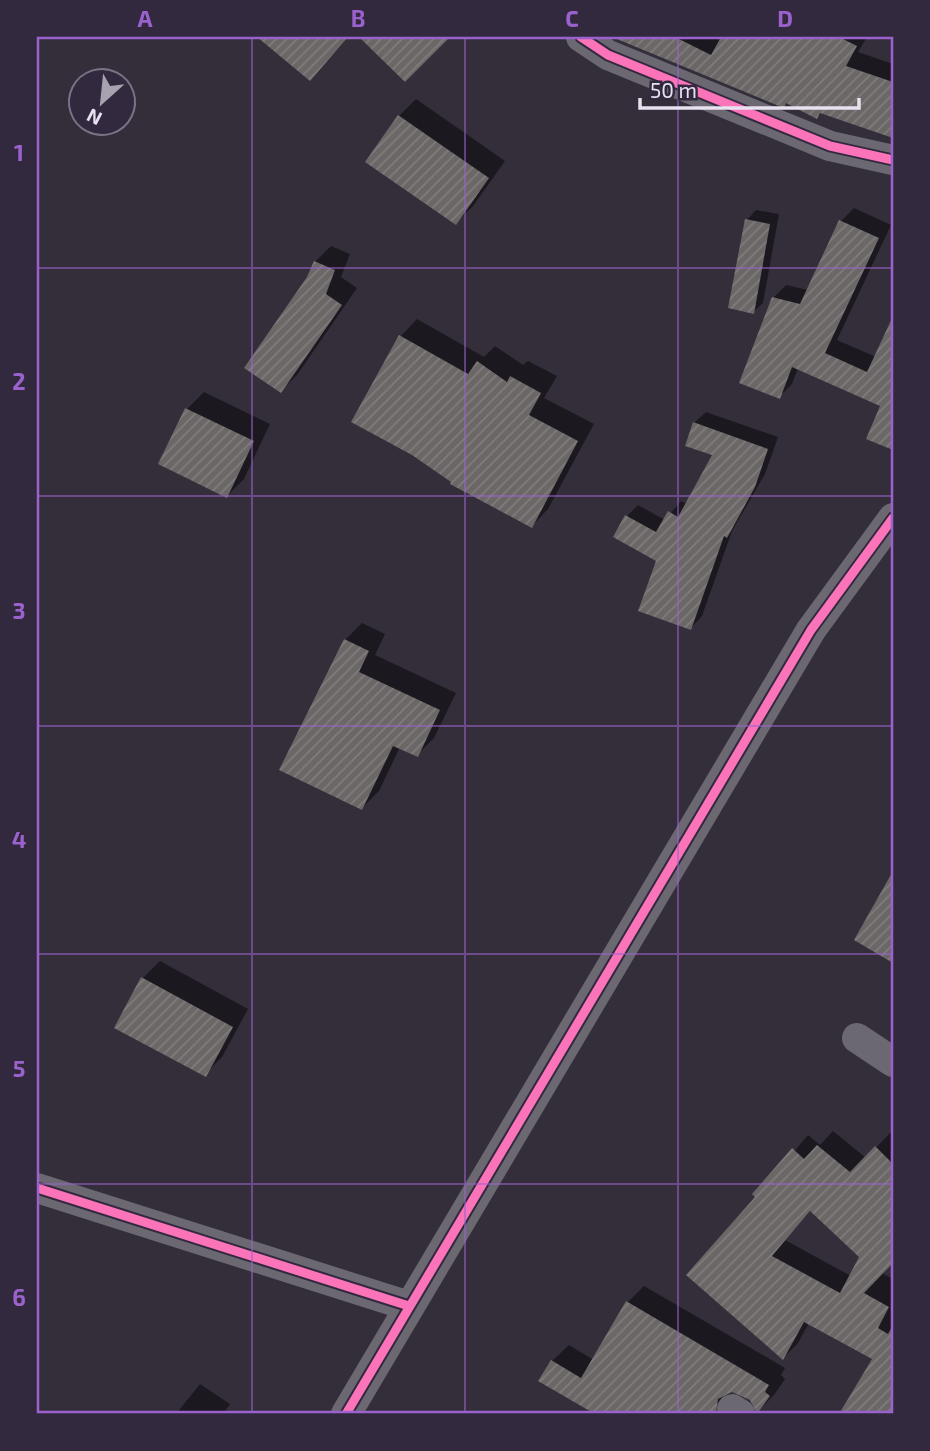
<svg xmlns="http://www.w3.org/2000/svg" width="930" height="1451" font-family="'Exo 2',sans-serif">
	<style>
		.shadow { fill: #0007; fill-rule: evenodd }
		.building { fill: url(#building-hatch); fill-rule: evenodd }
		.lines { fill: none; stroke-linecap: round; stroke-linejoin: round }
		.street { stroke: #6c6872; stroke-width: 30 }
		.cycleway-casing { stroke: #32293f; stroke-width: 13 }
		.cycleway { stroke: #fb73b8; stroke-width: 9 }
		.grid { fill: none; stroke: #9b62ce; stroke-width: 2; stroke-opacity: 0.55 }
		.neatline { fill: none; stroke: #9b62ce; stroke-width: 2.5 }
		.grid-label { font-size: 23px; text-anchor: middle; font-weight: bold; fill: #9b62ce }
	</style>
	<defs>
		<pattern id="building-hatch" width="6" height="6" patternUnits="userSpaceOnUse" patternTransform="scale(1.75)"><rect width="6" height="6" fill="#6b6767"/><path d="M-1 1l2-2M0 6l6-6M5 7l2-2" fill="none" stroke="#807c7d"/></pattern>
	</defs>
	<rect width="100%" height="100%" fill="#332e3a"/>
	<g class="shadow">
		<path d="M262,37H348L310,79Z"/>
		<path d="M615,37H867L858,52L893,64V136L822,112L817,117L788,102L783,106Z"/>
		<path d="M416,99L505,161L473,206L456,223L399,116Z"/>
		<path d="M854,208L891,225L837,340L876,357L893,320L892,448L882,406L798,368L792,384L779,397L773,298L786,285L808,290L841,221Z"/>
		<path d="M756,210L779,214L763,303L753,312L747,220Z"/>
		<path d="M331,246L350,254L341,277L357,288L297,375L281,391L309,278L315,262Z"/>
		<path d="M417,319L484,357L495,346L523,365L528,361L557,376L544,398L594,424L548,509L532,526L453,481L401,336Z"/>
		<path d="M204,392L270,424L244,479L227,496L187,409Z"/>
		<path d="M706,412L778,437L765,474L732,531L702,616L691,628L658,560L627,516L638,505L665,520L681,501L687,504L714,454L694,423Z"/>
		<path d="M362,623L385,634L375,655L456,693L434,738L417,755L400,747L379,791L362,808L345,640Z"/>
		<path d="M160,961L248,1009L222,1057L205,1074L143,978Z"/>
		<path d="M833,1131L866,1158L891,1132L893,1135V1261L882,1273L893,1279V1414H841L875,1358L809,1323L798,1343L783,1358L757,1196L808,1135L820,1145ZM812,1209L861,1256L851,1276L785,1240Z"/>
		<path d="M644,1286L785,1368L781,1375L785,1379L774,1395L758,1411L751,1398L730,1390L732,1400L753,1414H598L541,1381L552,1361L569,1345L594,1360L628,1302Z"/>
		<path d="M200,1384L230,1404L223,1414H176Z"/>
	</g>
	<g class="building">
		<path d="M257,37H348L310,81Z"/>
		<path d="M359,37H450L405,82Z"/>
		<path d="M612,37H675L711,55L721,37H839L857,46L846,66L893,82V138L820,113L817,119L786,103L784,108Z"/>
		<path d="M398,115L489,178L456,225L365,162Z"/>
		<path d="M745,219L770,224L754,314L728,308Z"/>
		<path d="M839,220L879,238L825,353L867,372L893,316V450L866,439L880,406L792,367L780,399L739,383L772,297L800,304Z"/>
		<path d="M314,261L335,270L326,294L342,305L281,393L244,368L307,277Z"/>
		<path d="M399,335L468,374L477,361L507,382L510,376L541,393L529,415L578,441L532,528L450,484L451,482L412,455L351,422Z"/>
		<path d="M185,408L254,441L227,498L158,464Z"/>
		<path d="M693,422L768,449L755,487L727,538L724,536L691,630L638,611L656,561L613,537L625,515L656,532L668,511L678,517L712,455L685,446Z"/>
		<path d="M344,639L369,651L359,672L440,710L418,757L393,746L362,810L279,770Z"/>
		<path d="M893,871V963L854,940Z"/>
		<path d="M141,977L233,1027L206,1077L114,1028Z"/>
		<path d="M817,1145L850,1172L875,1146L893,1164V1263L864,1293L889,1307L878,1328L888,1334L893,1325V1414H839L872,1359L804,1322L783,1360L686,1275L755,1197L752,1194L792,1148L804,1159ZM810,1211L859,1257L840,1293L772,1256Z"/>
		<path d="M626,1301L769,1385L765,1392L770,1396L757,1414L750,1400L732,1392L718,1399L716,1414H595L538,1381L551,1360L581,1378Z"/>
	</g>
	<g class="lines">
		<g class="street">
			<path d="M581,37L608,55L830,146L893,160"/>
			<path d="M857,1038L893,1062"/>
			<path d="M37,1188L409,1306"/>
			<path d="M732,1409L740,1414"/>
			<path d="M346,1414L811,630L893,518"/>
		</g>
		<g class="cycleway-casing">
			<g id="cycleway">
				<path d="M581,37L608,55L830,146L893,160"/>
				<path d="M37,1188L409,1306"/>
				<path d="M346,1414L811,630L893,518"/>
			</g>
		</g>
		<use href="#cycleway" class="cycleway"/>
	</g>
	<path class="grid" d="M252,37V1414M465,37V1414M678,37V1414M37,268H893M37,496H893M37,726H893M37,954H893M37,1184H893"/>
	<rect width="930" height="1451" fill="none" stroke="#32293f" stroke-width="77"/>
	<g transform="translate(102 102) rotate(207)"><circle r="33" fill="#32293f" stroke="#7a7386" stroke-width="2"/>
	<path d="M0-5L12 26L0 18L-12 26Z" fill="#a8a2b0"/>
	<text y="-10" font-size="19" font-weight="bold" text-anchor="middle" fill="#e7e1f0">N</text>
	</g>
	<path d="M640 98v10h219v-10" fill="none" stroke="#e7e1f0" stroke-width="3.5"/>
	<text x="650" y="98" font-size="21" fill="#e7e1f0" stroke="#32293f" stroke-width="5" paint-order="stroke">50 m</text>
	<rect x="38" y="38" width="854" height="1374" class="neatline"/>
	<g class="grid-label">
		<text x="145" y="27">A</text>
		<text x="358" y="27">B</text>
		<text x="572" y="27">C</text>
		<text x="785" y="27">D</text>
		<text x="19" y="161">1</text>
		<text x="19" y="390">2</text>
		<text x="19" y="619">3</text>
		<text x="19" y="848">4</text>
		<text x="19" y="1077">5</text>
		<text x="19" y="1306">6</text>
	</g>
</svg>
